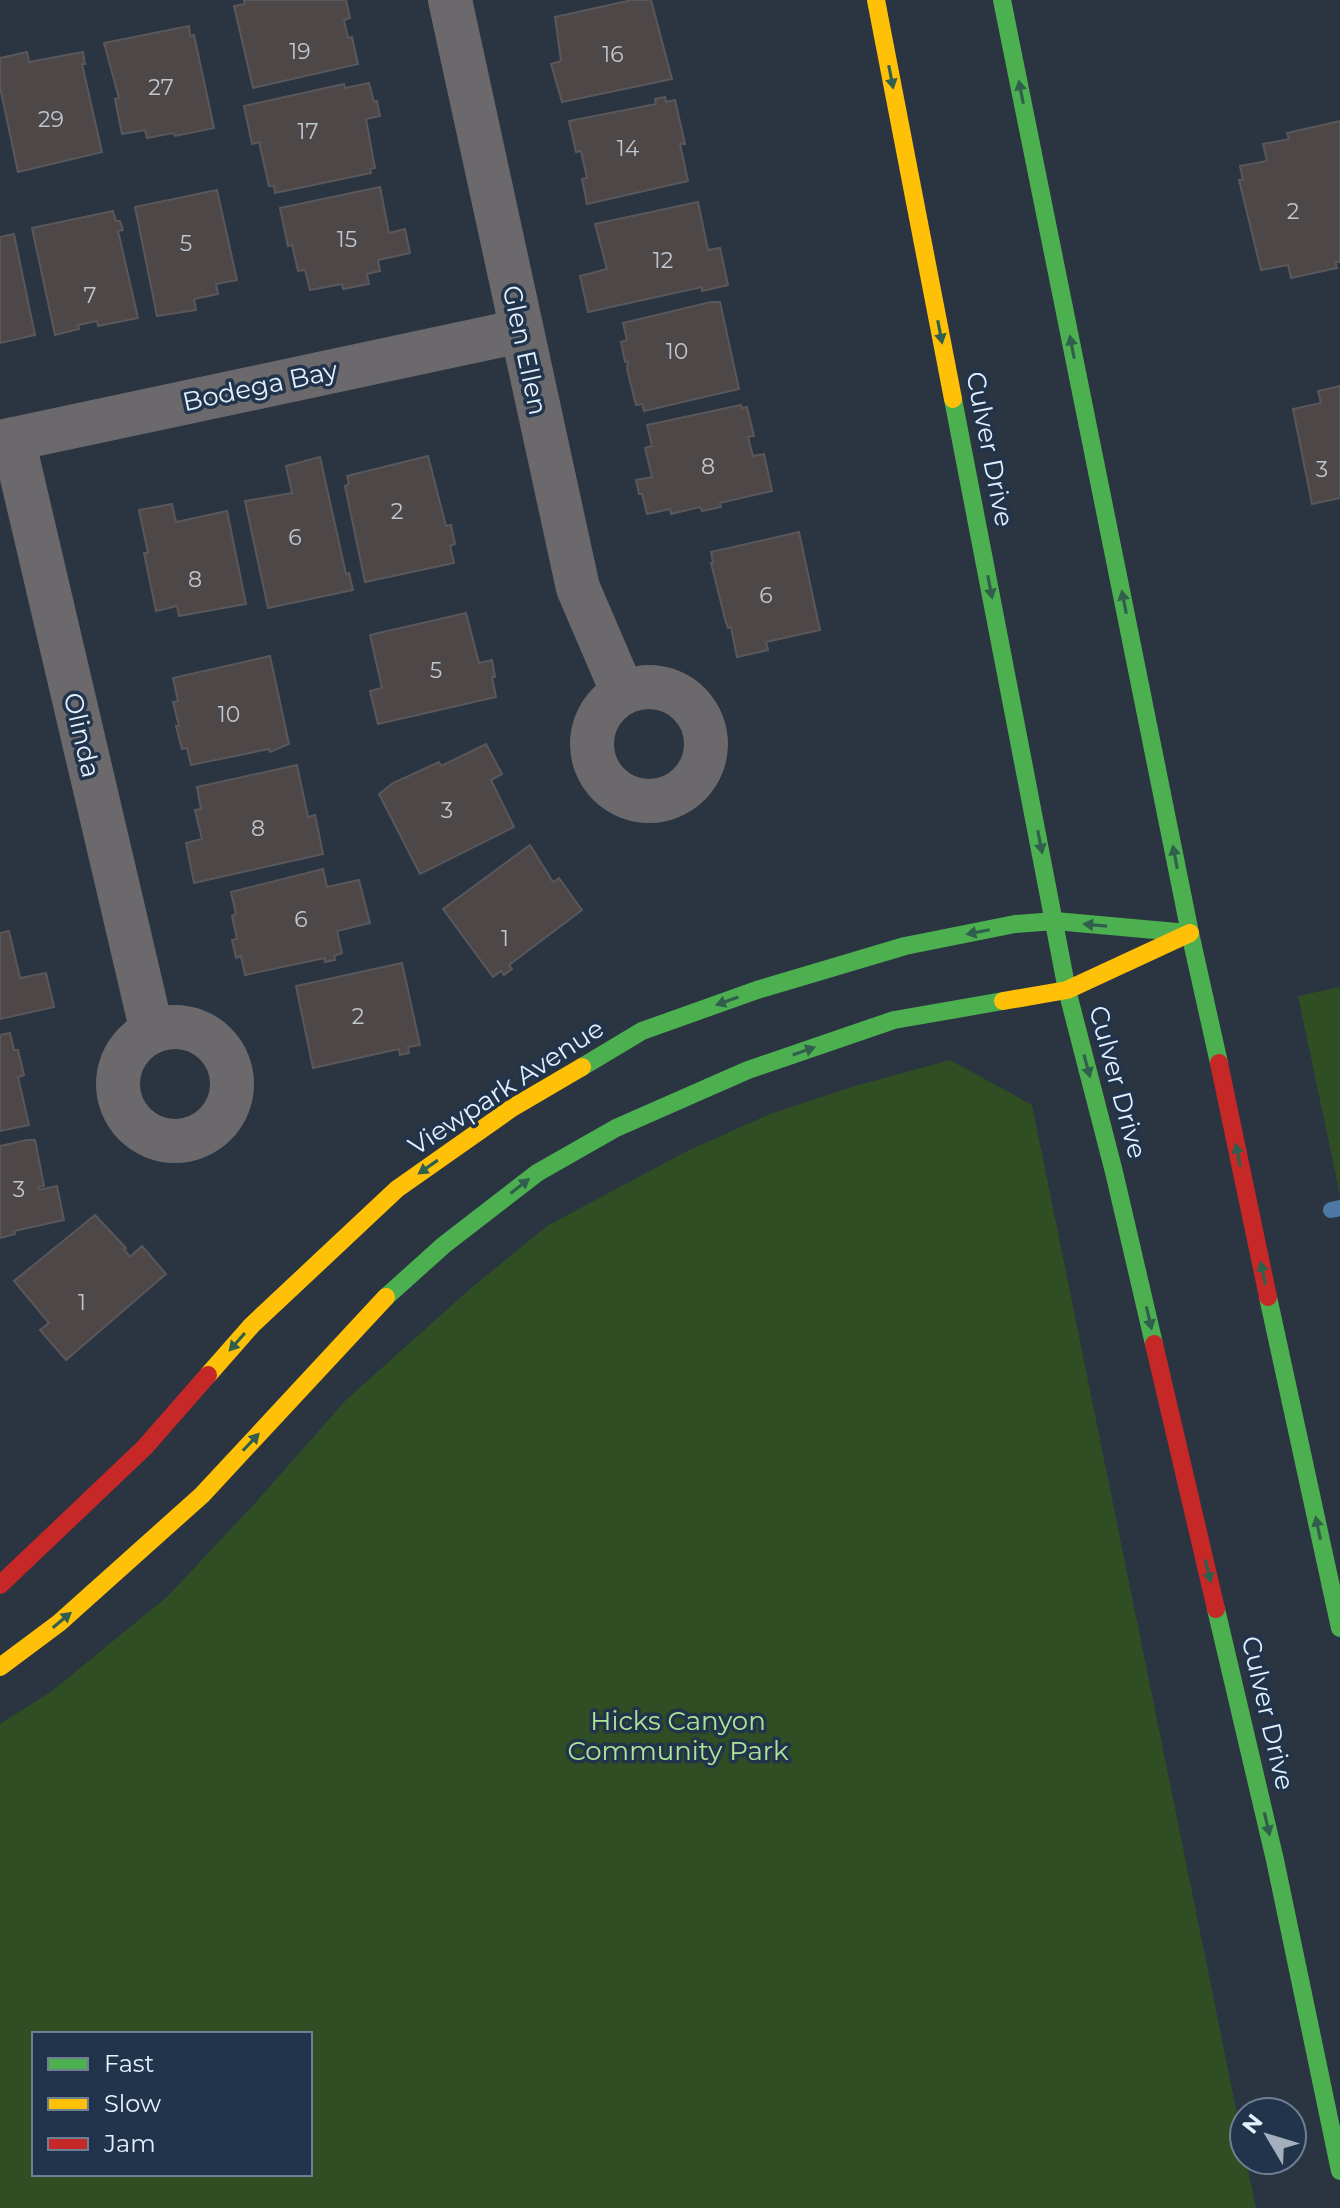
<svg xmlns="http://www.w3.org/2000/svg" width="1340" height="2208" font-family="Montserrat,sans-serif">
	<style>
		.green { fill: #2f4e24; fill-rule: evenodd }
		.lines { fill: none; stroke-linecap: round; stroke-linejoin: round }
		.stream { stroke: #4e78a4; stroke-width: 16 }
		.building { fill: #4e4748; stroke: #59575a; stroke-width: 2 }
		.street { stroke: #6b696c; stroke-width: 44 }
		.fast { stroke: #4caf50; stroke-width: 18 }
		.slow { stroke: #ffc107; stroke-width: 18 }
		.jam { stroke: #c62828; stroke-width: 18 }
		.oneway { fill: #305f4d }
		.labels { text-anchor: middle; stroke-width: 7; stroke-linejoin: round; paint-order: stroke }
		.number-label { font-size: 22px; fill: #bec6d0 }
		.street-label { font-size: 26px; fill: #e3f0fe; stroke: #21344b }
		.park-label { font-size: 26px; fill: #ade496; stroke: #21344b }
	</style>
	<rect width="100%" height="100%" fill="#2b3541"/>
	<g class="green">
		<path d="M1340,987V1195L1298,996Z"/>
		<path d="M950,1060L1032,1105L1244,2148V2160H1246L1256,2208H0V1724L52,1691L168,1596L256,1502L346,1400L470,1289L547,1226L689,1150L770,1114L855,1086ZM310,2034V2174H34V2034Z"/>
	</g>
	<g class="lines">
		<path class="stream" d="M1331,1210L1340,1208"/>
	</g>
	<g class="building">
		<path d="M244,0H346L350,18L344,20L348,38L352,37L358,64L253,88L234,6L245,4Z"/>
		<path d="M632,0H651L672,79L562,102L551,64L561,61L555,17Z"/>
		<path d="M189,26L190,36L194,35L214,128L175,136L173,133L147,138L145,130L122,134L115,99L119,98L104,43Z"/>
		<path d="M27,52L29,62L83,52L85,64H82L102,152L18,172L0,87V58Z"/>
		<path d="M369,83L374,102L377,101L380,116L366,119L375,168L370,169L371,173L275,193L274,186H269L259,142L252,144L244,106L344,84L345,88Z"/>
		<path d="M665,97L666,102L675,100L685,144H680L688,181L587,204L582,179L587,178L581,151L576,152L569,121L656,104L655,99Z"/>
		<path d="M1340,121V262H1335L1337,268L1291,278L1288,265L1261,270L1239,180H1243L1240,166L1267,161L1263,144L1289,139L1287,133Z"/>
		<path d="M380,187L389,233L405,229L410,253L378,260L380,271L367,274L369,284L343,289L342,284L310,290L305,270L298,271L292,245L288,246L280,208Z"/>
		<path d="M217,190L237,280L216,284L218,294L194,299L196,310L157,316L135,207Z"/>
		<path d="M698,202L708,250L720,248L728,285L702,291V287L588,312L580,276L607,269L595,224Z"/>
		<path d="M113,211L116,221H120L123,230L118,231L138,318L98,326L97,321L78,325L79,329L55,335L32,228Z"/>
		<path d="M14,234L35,335L0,343V237Z"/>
		<path d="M711,302H720L739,389L644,411L642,404L636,405L627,369L628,361L625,362L621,342L627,340L623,323Z"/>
		<path d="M1340,386V498L1312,504L1293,409L1321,403L1318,391Z"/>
		<path d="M741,405L742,408L747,407L754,436L748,437L753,456L764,454L772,491L720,503L721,507L702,511L700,507L671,514L670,509L647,514L642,494H639L636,480L652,477L645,448L652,446L647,425Z"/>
		<path d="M428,456L446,526L451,525L455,544L450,546L454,563L365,582L345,486L349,484L347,476Z"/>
		<path d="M320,457L346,574L349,573L353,590L268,608L245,501L292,493L286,466Z"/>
		<path d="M172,504L176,522L227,511L246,604L179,616L177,606L156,611L144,553H148L139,510Z"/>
		<path d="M799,532L820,630L766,642L768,650L737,657L731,627L728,628L725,619L711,563H713L711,552Z"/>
		<path d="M466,613L479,663L492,660L495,677H492L496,697L378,724L370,691L382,688L370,635Z"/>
		<path d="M270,656L289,744L270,752L269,749L191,765L187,748L182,749L176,726H179L173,702L178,701L173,678Z"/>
		<path d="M486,744L502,774L491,780L514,827L420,874L379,794L393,783L439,762L441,766Z"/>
		<path d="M297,765L308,817L315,815L323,854L194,883L186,843L202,839L195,810L201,809L197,787Z"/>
		<path d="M530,845L553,882L559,878L582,910L509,965L512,969L504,975L501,971L493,977L443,909Z"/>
		<path d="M323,869L327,887L359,880L370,923L337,931L342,953L334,956L335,960L325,962V958L245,975L241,956L236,958L232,940L237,939L232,916L236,914L231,892Z"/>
		<path d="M9,931L20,978L46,973L54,1007L0,1019V933Z"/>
		<path d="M402,963L420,1045L408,1047L409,1053L400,1055L399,1049L313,1068L296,986Z"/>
		<path d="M10,1033L14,1050H18L24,1075L18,1077L29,1125L0,1131V1035Z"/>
		<path d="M27,1140H35L44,1186L38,1187L39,1190L57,1186L64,1220L14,1231L15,1234L0,1238V1146Z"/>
		<path d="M95,1215L126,1248L124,1249L130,1257L142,1246L166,1274L66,1360L40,1330L49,1323L14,1281Z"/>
	</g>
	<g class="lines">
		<g class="street">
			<path d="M450,0L578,588L623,693"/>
			<path d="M13,439L152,1032"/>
			<path d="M0,442L521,331"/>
			<circle cx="649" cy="744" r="57"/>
			<circle cx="175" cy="1084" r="57"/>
		</g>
		<g class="fast">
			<path d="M1002,0L1190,933L1219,1063"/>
			<path d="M953,399L1067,990L1114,1172L1154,1344"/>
			<path d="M582,1067L642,1031L757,990L905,946L1015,924L1055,921L1188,933"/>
			<path d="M386,1297L445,1244L537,1173L616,1128L748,1070L894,1020L1003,1001"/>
			<path d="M1268,1297L1340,1628"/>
			<path d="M1216,1609L1275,1860L1340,2171"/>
		</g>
		<g class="slow">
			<path d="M876,0L953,399"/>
			<path d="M1003,1001L1067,990L1190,933"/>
			<path d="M208,1375L252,1325L397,1189L512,1108L582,1067"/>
			<path d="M0,1667L59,1623L202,1495L386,1297"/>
		</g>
		<g class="jam">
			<path d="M1219,1063L1268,1297"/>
			<path d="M1154,1344L1216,1609"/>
			<path d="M0,1585L145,1447L208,1375"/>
		</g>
	</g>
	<defs><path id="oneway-solid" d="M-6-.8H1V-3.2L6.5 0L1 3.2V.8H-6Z" transform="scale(2)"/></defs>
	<g class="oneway">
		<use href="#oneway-solid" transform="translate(891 77) rotate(79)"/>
		<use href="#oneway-solid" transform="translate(1021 92) rotate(-101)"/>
		<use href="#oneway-solid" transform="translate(940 332) rotate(79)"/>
		<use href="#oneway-solid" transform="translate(1072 347) rotate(-101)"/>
		<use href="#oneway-solid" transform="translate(990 587) rotate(79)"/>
		<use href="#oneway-solid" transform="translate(1124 602) rotate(-101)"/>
		<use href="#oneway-solid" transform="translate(1040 842) rotate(79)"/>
		<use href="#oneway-solid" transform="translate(1175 857) rotate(-101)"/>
		<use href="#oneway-solid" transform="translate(1095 925) rotate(-175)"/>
		<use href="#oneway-solid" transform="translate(978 932) rotate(169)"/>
		<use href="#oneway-solid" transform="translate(727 1001) rotate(160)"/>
		<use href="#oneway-solid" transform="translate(804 1051) rotate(-19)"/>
		<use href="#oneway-solid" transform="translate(1087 1066) rotate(75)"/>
		<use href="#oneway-solid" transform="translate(1238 1155) rotate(-101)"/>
		<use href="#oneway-solid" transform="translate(428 1167) rotate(145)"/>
		<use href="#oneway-solid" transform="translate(520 1186) rotate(-38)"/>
		<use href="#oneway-solid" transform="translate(1263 1273) rotate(-102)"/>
		<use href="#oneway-solid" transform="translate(1149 1318) rotate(77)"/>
		<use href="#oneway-solid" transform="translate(237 1342) rotate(131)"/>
		<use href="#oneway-solid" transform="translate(251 1442) rotate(-47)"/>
		<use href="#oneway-solid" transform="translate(1318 1528) rotate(-102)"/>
		<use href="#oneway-solid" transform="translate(1208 1571) rotate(77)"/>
		<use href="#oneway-solid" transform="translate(62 1620) rotate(-40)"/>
		<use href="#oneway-solid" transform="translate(1267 1824) rotate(77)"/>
	</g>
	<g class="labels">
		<g class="number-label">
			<text x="300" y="59">19</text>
			<text x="613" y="62">16</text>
			<text x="161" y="95">27</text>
			<text x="51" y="127">29</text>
			<text x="308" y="139">17</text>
			<text x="628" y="156">14</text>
			<text x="1293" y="219">2</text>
			<text x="347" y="247">15</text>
			<text x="186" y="251">5</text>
			<text x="663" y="268">12</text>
			<text x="90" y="303">7</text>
			<text x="677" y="359">10</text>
			<text x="708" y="474">8</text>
			<text x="1322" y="477">3</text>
			<text x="397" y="519">2</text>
			<text x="295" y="545">6</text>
			<text x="195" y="587">8</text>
			<text x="766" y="603">6</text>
			<text x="436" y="678">5</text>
			<text x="229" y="722">10</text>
			<text x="447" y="818">3</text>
			<text x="258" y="836">8</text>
			<text x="301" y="927">6</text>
			<text x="505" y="946">1</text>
			<text x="358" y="1024">2</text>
			<text x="19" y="1197">3</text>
			<text x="82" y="1310">1</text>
		</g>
		<g class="street-label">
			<text transform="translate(525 350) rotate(78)" y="9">Glen Ellen</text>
			<text transform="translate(260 386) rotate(-12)" y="9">Bodega Bay</text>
			<text transform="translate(990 449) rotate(79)" y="9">Culver Drive</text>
			<text transform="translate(82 735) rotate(77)" y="9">Olinda</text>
			<text transform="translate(1118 1082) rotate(75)" y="9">Culver Drive</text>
			<text transform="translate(506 1087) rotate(-33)" y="9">Viewpark Avenue</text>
			<text transform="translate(1268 1713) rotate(77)" y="9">Culver Drive</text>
		</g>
		<g class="park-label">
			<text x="678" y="1730">Hicks Canyon<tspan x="678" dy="30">Community Park</tspan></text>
		</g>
	</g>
	<rect x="32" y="2032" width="280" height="144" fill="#21344b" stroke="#6f7f93" stroke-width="2"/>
	<rect x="48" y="2058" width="40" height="12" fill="#4caf50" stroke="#6f7f93" stroke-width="2"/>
	<text x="104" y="2072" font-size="24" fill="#e3f0fe">Fast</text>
	<rect x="48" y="2098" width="40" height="12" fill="#ffc107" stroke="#6f7f93" stroke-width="2"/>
	<text x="104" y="2112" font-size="24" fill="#e3f0fe">Slow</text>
	<rect x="48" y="2138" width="40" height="12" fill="#c62828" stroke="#6f7f93" stroke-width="2"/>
	<text x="104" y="2152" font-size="24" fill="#e3f0fe">Jam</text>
	<g transform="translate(1268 2136) rotate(308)"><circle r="38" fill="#21344b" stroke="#6f7f93" stroke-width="2"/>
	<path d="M0-6L14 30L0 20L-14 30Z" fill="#a3afbc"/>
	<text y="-12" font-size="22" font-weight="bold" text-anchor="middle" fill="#e3f0fe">N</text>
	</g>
</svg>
